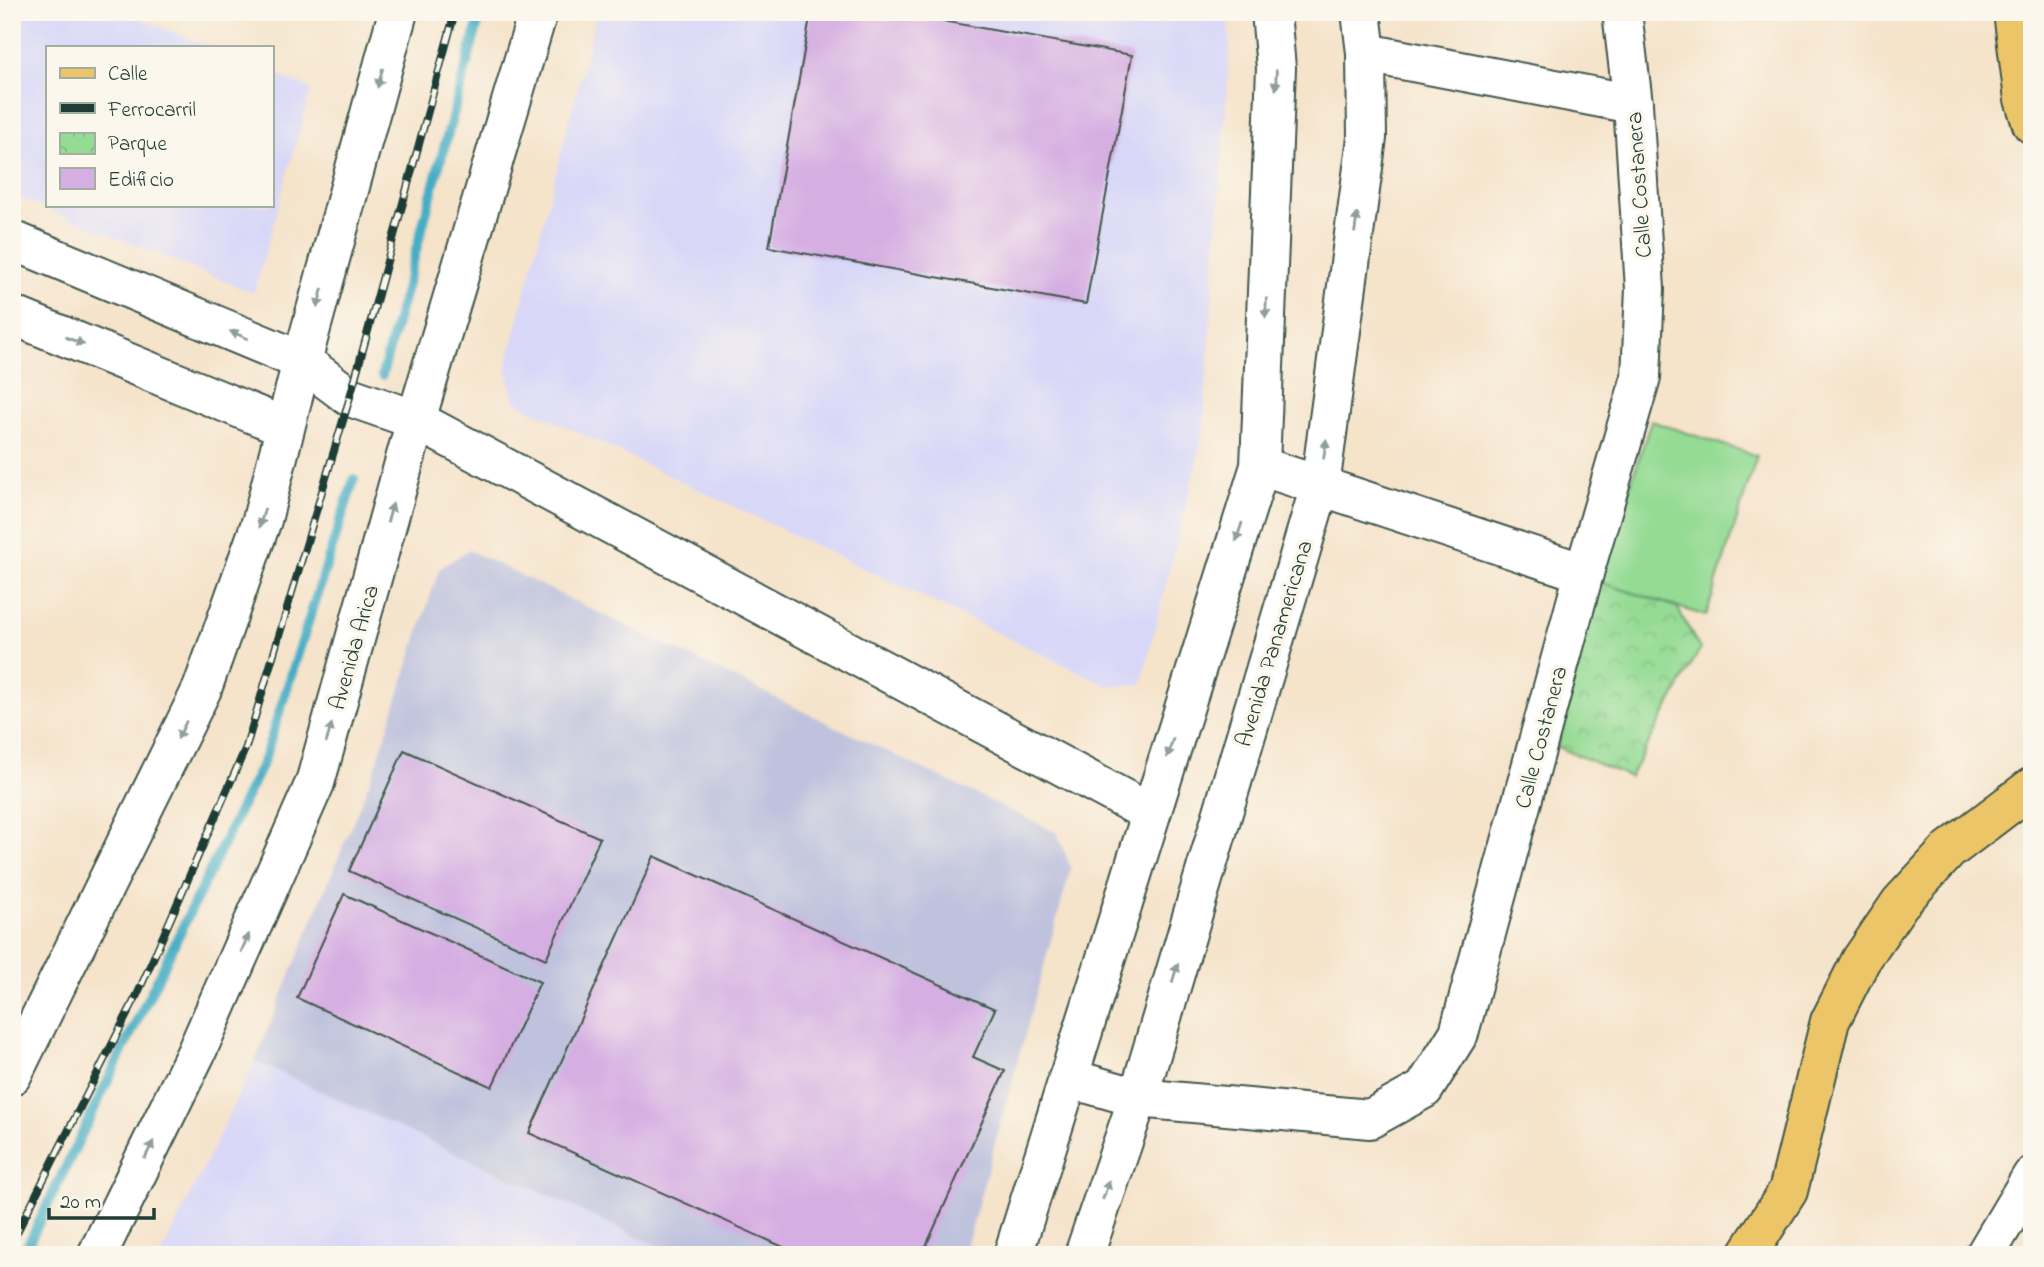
<svg xmlns="http://www.w3.org/2000/svg" width="2044" height="1267" font-family="'Indie Flower',sans-serif">
	<style>
		.built { fill: #d8d7f8 }
		.industrial { fill: #bfc2dd }
		.green { fill: #95db94; stroke: #5a8c64; stroke-width: 2 }
		.park { fill: url(#park-crowns); stroke: #5a8c64; stroke-width: 2 }
		.lines { fill: none; stroke-linecap: round; stroke-linejoin: round }
		.stream { stroke: #45adc4; stroke-width: 10 }
		.building { fill: #d5afe2 }
		.minor-casing { stroke: #3f564a; stroke-width: 42 }
		.major-casing { stroke: #3f564a; stroke-width: 42 }
		.minor { stroke: #fff; stroke-width: 38 }
		.major { stroke: #edc569; stroke-width: 38 }
		.rail-casing { stroke: #1f3d34; stroke-width: 8 }
		.rail { stroke: #fbf7ec; stroke-width: 5; stroke-dasharray: 16; stroke-linecap: butt }
		.oneway { fill: #8f9e9a }
		.labels { text-anchor: middle; stroke-width: 7; stroke-linejoin: round; paint-order: stroke }
		.street-label { font-size: 23px; fill: #1f3d34; stroke: #fbf7ec }
	</style>
	<defs>
		<pattern id="park-crowns" width="20" height="18" patternUnits="userSpaceOnUse" patternTransform="scale(1.75)"><rect width="20" height="18" fill="#95db94"/><path d="M2 6a3 3 0 1 1 6 0M12 15a3 3 0 1 1 6 0" fill="none" stroke="#80bd80"/></pattern>
	</defs>
	<rect width="100%" height="100%" fill="#fbf7ec"/>
	<filter id="ink" filterUnits="userSpaceOnUse"><feTurbulence type="fractalNoise" baseFrequency=".0143" numOctaves="2"/><feDisplacementMap in="SourceGraphic" scale="14" xChannelSelector="R" yChannelSelector="G"/><feConvolveMatrix kernelMatrix="1 2 1 2 8 2 1 2 1" color-interpolation-filters="sRGB"/></filter>
	<filter id="wash" filterUnits="userSpaceOnUse"><feTurbulence type="fractalNoise" baseFrequency=".00686" numOctaves="4" result="noise"/><feDisplacementMap in="SourceGraphic" scale="28" xChannelSelector="R" yChannelSelector="G"/><feGaussianBlur stdDeviation="1.57" result="paint"/><feColorMatrix in="noise" values="0 0 0 0 0 0 0 0 0 0 0 0 0 0 0 0 0 1.4 0 .05"/><feComposite in="paint" operator="in"/></filter>
	<g filter="url(#wash)">
		<rect width="100%" height="100%" fill="#f5e3ca"/>
		<g class="built">
			<path d="M12,12H124L210,47H47V205H271V72L311,89L254,293L12,195Z"/>
			<path d="M597,12H1227L1230,44L1203,436L1141,685L1109,686L515,402L506,368Z"/>
			<path d="M255,1061L677,1255H161Z"/>
		</g>
		<path class="industrial" d="M468,550L1057,833L1071,868L964,1255H677L255,1061L376,766L439,569Z"/>
		<path class="green" d="M1651,421L1757,456L1706,616L1599,582Z"/>
		<path class="park" d="M1599,582L1677,607L1700,649L1630,777L1557,747Z"/>
		<g class="lines">
			<g class="stream">
				<path d="M382,375L481,12"/>
				<path d="M23,1255L264,760L354,479"/>
			</g>
		</g>
		<g id="blocks">
			<g class="building">
				<path d="M811,12H892L1132,55L1086,304L769,247Z"/>
				<path d="M404,750L600,838L546,959L349,871Z"/>
				<path d="M654,856L995,1009L973,1057L1005,1071L922,1255H801L529,1133Z"/>
				<path d="M344,894L540,982L492,1087L297,998Z"/>
			</g>
		</g>
	</g>
	<g filter="url(#ink)">
		<use href="#blocks" fill-opacity="0" stroke="#3f564a" stroke-width="2"/>
		<g class="lines">
			<g class="minor-casing">
				<g id="minor">
					<path d="M1366,53L1633,104"/>
					<path d="M12,240L302,361L350,397L416,420L1150,813"/>
					<path d="M12,315L285,427"/>
					<path d="M1260,466L1584,573"/>
					<path d="M12,1075L202,689L262,520L302,361L398,12"/>
					<path d="M1068,1078L1138,1098L1370,1119L1424,1089L1459,1033L1584,573L1641,377L1645,289L1633,104L1622,12"/>
					<path d="M97,1255L196,1053L315,783L416,420L538,12"/>
					<path d="M1013,1255L1260,466L1276,68L1271,12"/>
					<path d="M1084,1255L1138,1098L1320,486L1367,138L1366,53L1361,12"/>
					<path d="M1985,1255L2032,1176"/>
				</g>
			</g>
			<g class="major-casing">
				<g id="major">
					<path d="M2013,12L2024,99L2032,124"/>
					<path d="M1747,1255L1788,1191L1830,1021L1861,960L1900,903L1949,850L2032,787"/>
				</g>
			</g>
			<use href="#minor" class="minor"/>
			<use href="#major" class="major"/>
			<g class="rail-casing">
				<path id="rail" d="M12,1242L138,993L246,747L350,397L455,12"/>
			</g>
			<use href="#rail" class="rail"/>
		</g>
		<defs><path id="oneway-solid" d="M-6-.8H1V-3.2L6.5 0L1 3.2V.8H-6Z" transform="scale(1.75)"/></defs>
		<g class="oneway">
			<use href="#oneway-solid" transform="translate(380 78) rotate(105)"/>
			<use href="#oneway-solid" transform="translate(1276 80) rotate(92)"/>
			<use href="#oneway-solid" transform="translate(1356 223) rotate(-82)"/>
			<use href="#oneway-solid" transform="translate(320 298) rotate(105)"/>
			<use href="#oneway-solid" transform="translate(1266 308) rotate(92)"/>
			<use href="#oneway-solid" transform="translate(239 335) rotate(-157)"/>
			<use href="#oneway-solid" transform="translate(75 341) rotate(22)"/>
			<use href="#oneway-solid" transform="translate(1325 449) rotate(-82)"/>
			<use href="#oneway-solid" transform="translate(390 513) rotate(-74)"/>
			<use href="#oneway-solid" transform="translate(262 518) rotate(106)"/>
			<use href="#oneway-solid" transform="translate(1239 532) rotate(108)"/>
			<use href="#oneway-solid" transform="translate(182 730) rotate(116)"/>
			<use href="#oneway-solid" transform="translate(329 733) rotate(-74)"/>
			<use href="#oneway-solid" transform="translate(1170 748) rotate(108)"/>
			<use href="#oneway-solid" transform="translate(245 943) rotate(-66)"/>
			<use href="#oneway-solid" transform="translate(1175 973) rotate(-73)"/>
			<use href="#oneway-solid" transform="translate(149 1150) rotate(-64)"/>
			<use href="#oneway-solid" transform="translate(1106 1190) rotate(-71)"/>
		</g>
	</g>
	<g class="labels">
		<g class="street-label">
			<text transform="translate(1638 185) rotate(-94)" y="8">Calle Costanera</text>
			<text transform="translate(1273 643) rotate(-73)" y="8">Avenida Panamericana</text>
			<text transform="translate(353 647) rotate(-74)" y="8">Avenida Arica</text>
			<text transform="translate(1540 737) rotate(-75)" y="8">Calle Costanera</text>
		</g>
	</g>
	<rect width="2044" height="1267" fill="none" stroke="#fbf7ec" stroke-width="42"/>
	<rect x="46" y="46" width="228" height="161" fill="#fbf7ec" stroke="#a3ada2" stroke-width="2"/>
	<rect x="60" y="68" width="35" height="10" fill="#edc569" stroke="#a3ada2" stroke-width="2"/>
	<text x="108" y="80" font-size="21" fill="#1f3d34">Calle</text>
	<rect x="60" y="103" width="35" height="10" fill="#1f3d34" stroke="#a3ada2" stroke-width="2"/>
	<text x="108" y="116" font-size="21" fill="#1f3d34">Ferrocarril</text>
	<rect x="60" y="133" width="35" height="21" fill="url(#park-crowns)" stroke="#a3ada2" stroke-width="2"/>
	<text x="108" y="150" font-size="21" fill="#1f3d34">Parque</text>
	<rect x="60" y="168" width="35" height="21" fill="#d5afe2" stroke="#a3ada2" stroke-width="2"/>
	<text x="108" y="186" font-size="21" fill="#1f3d34">Edificio</text>
	<path d="M49 1208v10h105v-10" fill="none" stroke="#1f3d34" stroke-width="3.5"/>
	<text x="60" y="1208" font-size="21" fill="#1f3d34" stroke="#fbf7ec" stroke-width="5" paint-order="stroke">20 m</text>
</svg>
